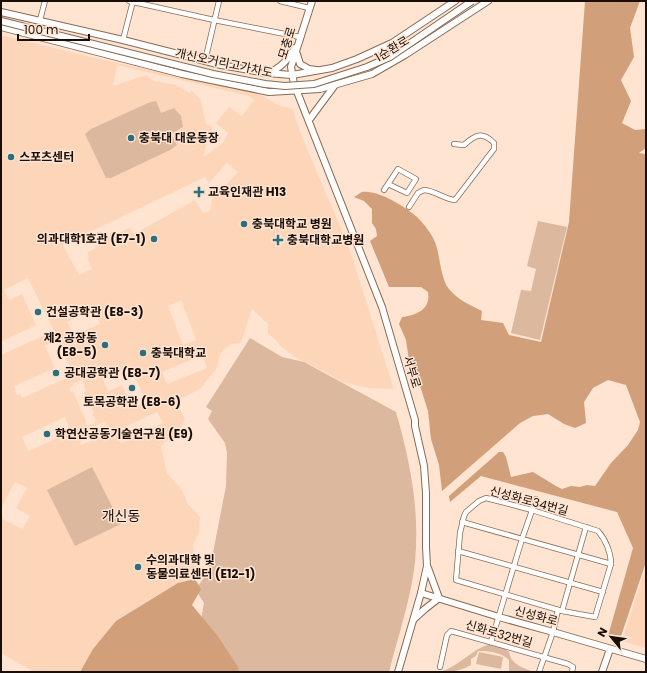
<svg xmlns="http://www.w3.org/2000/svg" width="647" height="673" font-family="Poppins,'Noto Sans KR',sans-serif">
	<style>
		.built { fill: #fdd6ba; fill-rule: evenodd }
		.green { fill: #dbb89e }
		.forest { fill: #d19f7a }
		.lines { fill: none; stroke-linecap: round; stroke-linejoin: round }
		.street-casing { stroke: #876b56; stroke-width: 6 }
		.secondary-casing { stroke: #876b56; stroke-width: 8 }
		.street { stroke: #fff; stroke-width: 4.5 }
		.secondary { stroke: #fff; stroke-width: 6 }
		.secondary-bridge-casing { stroke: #876b56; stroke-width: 8; stroke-linecap: butt }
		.secondary-bridge { stroke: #fff; stroke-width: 6 }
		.poi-dot { fill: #2b6f7f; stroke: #fee4d1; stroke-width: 1.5 }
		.labels { text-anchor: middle; stroke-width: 3; stroke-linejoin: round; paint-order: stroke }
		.street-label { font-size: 12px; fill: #190e07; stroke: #fee4d1 }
		.poi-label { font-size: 12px; font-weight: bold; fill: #190e07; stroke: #fee4d1; text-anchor: start }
		.quarter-label { font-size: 14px; fill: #190e07; stroke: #fee4d1 }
	</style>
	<rect width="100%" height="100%" fill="#fee4d1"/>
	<g class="built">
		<path d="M1,35L95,58L259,94L278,105L293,109L296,120L307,149L349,247L394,389L369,388L342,382L325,372L300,360L281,347L276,340L268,334V324L252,309L241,343L232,344L222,351L218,360V365L216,369L200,389L176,401L185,419L181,428L161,446L167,473L182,490L188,504L200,517L199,533L193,545L195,561L202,573L195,579L178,583L157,597L81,670L80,672H34L1,653V518L22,529L30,516L16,508L27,488L15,482L1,508V355L54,331L28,278L4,290L9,300L22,294L36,325L1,342ZM117,65L249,96L254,100L242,116L229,107L216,123L228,133L223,143L203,157L207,142H219L221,138L216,134L212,135V127L206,124L201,100L192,91L190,93L176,85L154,81L146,75L113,86ZM227,163L238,172L212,199L210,211L203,213L195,200L134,234L130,228L119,233L95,246L96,248L87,253L89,257L87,258L92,269L79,275L63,245L205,177L209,183ZM181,300L196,340L183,345L168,306ZM94,309L100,324L74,335L67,322ZM58,340L70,367L66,369L69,377L22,398L20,394L17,395L14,386L55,368L45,346ZM202,355L207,368L167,384L162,372ZM130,367L147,402L133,408L122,385L108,391L103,379ZM82,380L86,390L84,392L94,413L92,414L96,420L95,421V423L87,426L85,422L86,421L73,391L71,392L69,388L73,386V384ZM157,412L163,423L121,443L116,431ZM65,417L71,432L28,451L22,437ZM104,422L106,425L80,436L79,432ZM105,430L107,434L81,445L80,441Z"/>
		<path d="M646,567V648L622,641Z"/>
	</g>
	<g class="green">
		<path d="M156,101L161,113L174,108L181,116L183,127L171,134L177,145L170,150L111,178H106L85,134L91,129L148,103Z"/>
		<path d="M538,221L567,227L540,340L511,333L521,290L531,291L536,269L527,266Z"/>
		<path d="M250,338L282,357L304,362L396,412C410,461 420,510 415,562C411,599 398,636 389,672H192L204,603L197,592L198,586L206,575L213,553L226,486L227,453L225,443L208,419L212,411L206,407Z"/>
		<path d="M92,467L121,524L75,546L47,490Z"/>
		<path d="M490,644L505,649L509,652C511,664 521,667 531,671V672H509V660C501,652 489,651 478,651L476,656L471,659V665C460,671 452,672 440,672C458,667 472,649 490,644Z"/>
		<path d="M479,652L503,657L501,669L476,664Z"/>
	</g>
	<g class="forest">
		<path d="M585,1H640L630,28L634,57L621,80L631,101L622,123L635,130L646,129V148L639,153L646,154V562L620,639L608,636L633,548L617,512L481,476L450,502L449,496L499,452H503L506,457L511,477L533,472L556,486L562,489L571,486L580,487L587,485L595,486L611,463L628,445L638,430L640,422L626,385L608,380L593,388L584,402L586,423L575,428L564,424L548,414L533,416L520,423L442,491L439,465L431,439L428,411L415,370L409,360L406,340L399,324L402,317C417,315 431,309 428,292L421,287H389L370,241L377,236L376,229L372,223V209L364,201L354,197C356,196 360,193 362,192C377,189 406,207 417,217C424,224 433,235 436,245C440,257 441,280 449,289C458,300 470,305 482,311L481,320L503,323L509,335L541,342L569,222Z"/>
		<path d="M195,579L201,589L192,605L217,635L238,667L239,672H80L93,649L116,621L178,583Z"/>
	</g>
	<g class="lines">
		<g class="street-casing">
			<g id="street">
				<path d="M129,1L214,20L300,37"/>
				<path d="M280,1L309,8"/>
				<path d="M40,20L45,1"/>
				<path d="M123,40L133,1"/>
				<path d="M205,61L219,1"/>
				<path d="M384,190L398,169L416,179L407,193L388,184"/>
				<path d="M409,207L418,193L424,190C436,191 444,199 455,200L494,149V143C482,131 475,135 464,145L454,144"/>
				<path d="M486,498L532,510L598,531C606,540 611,553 611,564L595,617L562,611L456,580L460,533L464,516L466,512L479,501Z"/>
				<path d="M462,522L611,564"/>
				<path d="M458,551L603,592"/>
				<path d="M562,611L586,527"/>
				<path d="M491,642L522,539L536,499"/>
				<path d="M440,667L447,635L451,631L568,664L573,667L572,672"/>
				<path d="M539,672L553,632L558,610"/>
			</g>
		</g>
		<g class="secondary-casing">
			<g id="secondary">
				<path d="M312,1L291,67L294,84L382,307L415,420V426L424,466L426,493V547L427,566L421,593L398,672"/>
				<path d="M1,12L123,40L221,65L266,73L292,75L332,68L357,59L392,43L455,1"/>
				<path d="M1,27L182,74L269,92L320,89L372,74L405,55L488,1"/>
				<path d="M297,54L300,64L309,69L316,70"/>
				<path d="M267,73C281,69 288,59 295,48"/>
				<path d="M309,120L335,85"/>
				<path d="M428,568L439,598"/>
				<path d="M421,593L499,617L553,632L646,659"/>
				<path d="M414,619L425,609L439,598"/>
				<path d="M602,672L610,649"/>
			</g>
		</g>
		<use href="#street" class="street"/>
		<use href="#secondary" class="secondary"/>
		<g class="secondary-bridge-casing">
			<path id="secondary-bridge" d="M1,21L213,74L265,84L285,86L314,84L367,67L390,57L472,1"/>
		</g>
		<use href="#secondary-bridge" class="secondary-bridge"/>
	</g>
	<g class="poi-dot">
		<circle cx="131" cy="138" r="4"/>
		<circle cx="11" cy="157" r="4"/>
		<path d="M197 186h4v4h4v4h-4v4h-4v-4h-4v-4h4z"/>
		<circle cx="244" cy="224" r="4"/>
		<circle cx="154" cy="239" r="4"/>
		<path d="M276 234h4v4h4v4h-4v4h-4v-4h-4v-4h4z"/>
		<circle cx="38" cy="312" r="4"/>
		<circle cx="105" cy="345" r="4"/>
		<circle cx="143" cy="353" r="4"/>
		<circle cx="56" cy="373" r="4"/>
		<circle cx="132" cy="388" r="4"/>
		<circle cx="47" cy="434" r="4"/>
		<circle cx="138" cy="567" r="4"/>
	</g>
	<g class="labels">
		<g class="street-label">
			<text transform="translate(287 43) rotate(-73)" y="4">모충로</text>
			<text transform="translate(392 49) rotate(-31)" y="4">1순환로</text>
			<text transform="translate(224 63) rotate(12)" y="4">개신오거리고가차도</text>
			<text transform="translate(412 372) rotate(73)" y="4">서부로</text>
			<text transform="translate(529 501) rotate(15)" y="4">신성화로34번길</text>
			<text transform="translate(536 616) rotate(15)" y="4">신성화로</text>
			<text transform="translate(499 634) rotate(16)" y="4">신화로32번길</text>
		</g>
		<g class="poi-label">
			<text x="139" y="142">충북대 대운동장</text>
			<text x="19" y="161">스포츠센터</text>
			<text x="208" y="196">교육인재관 H13</text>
			<text x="252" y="228">충북대학교 병원</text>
			<text x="146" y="243" text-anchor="end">의과대학1호관 (E7-1)</text>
			<text x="287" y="244">충북대학교병원</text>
			<text x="46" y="316">건설공학관 (E8-3)</text>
			<text x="97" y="342" text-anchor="end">제2 공장동<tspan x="97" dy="14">(E8-5)</tspan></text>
			<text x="151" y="357">충북대학교</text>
			<text x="64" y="377">공대공학관 (E8-7)</text>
			<text x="132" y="406" text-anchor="middle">토목공학관 (E8-6)</text>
			<text x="55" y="438">학연산공동기술연구원 (E9)</text>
			<text x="146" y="564">수의과대학 및<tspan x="146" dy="14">동물의료센터 (E12-1)</tspan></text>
		</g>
		<g class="quarter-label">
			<text x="121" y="521">개신동</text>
		</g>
	</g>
	<rect width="647" height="673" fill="none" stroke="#190e07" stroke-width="4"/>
	<g transform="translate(611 637) rotate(299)" stroke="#fee4d1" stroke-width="3" paint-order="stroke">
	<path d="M0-3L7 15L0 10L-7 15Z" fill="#190e07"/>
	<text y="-6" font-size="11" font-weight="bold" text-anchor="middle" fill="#190e07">N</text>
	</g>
	<path d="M18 34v6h71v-6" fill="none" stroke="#190e07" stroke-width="2"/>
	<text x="24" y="34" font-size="12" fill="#190e07" stroke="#fee4d1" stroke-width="3" paint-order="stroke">100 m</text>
</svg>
